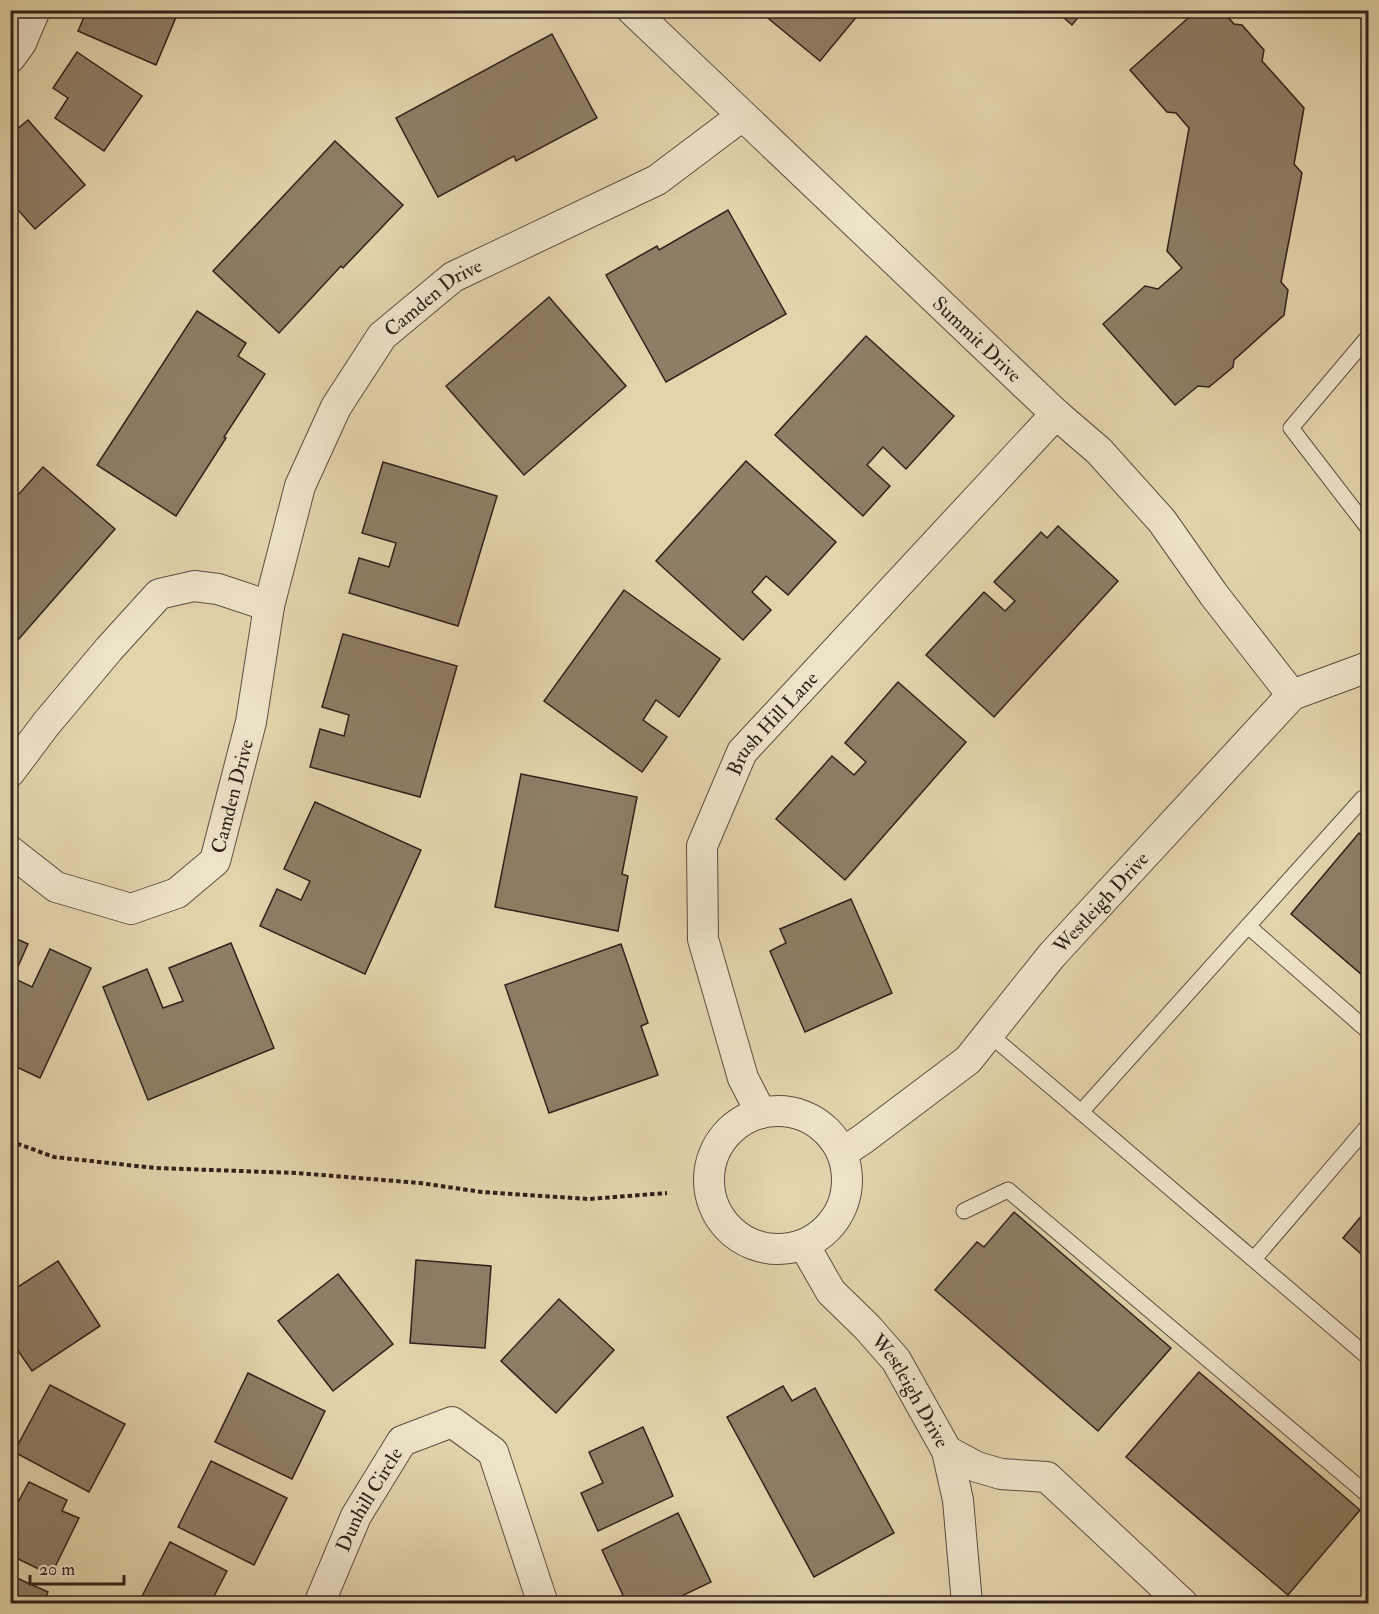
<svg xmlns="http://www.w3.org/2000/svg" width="1379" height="1614" font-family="'IM FELL Double Pica',serif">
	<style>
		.building { fill: #8e7e66; stroke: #31211b; stroke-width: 1.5 }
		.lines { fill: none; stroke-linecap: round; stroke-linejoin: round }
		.service-casing { stroke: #5e4e3f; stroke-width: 17 }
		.minor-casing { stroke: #5e4e3f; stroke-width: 32 }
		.path { stroke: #31211b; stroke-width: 4; stroke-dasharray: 4.5 3; stroke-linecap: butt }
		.service { stroke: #ede3c9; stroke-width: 15 }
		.minor { stroke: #ede3c9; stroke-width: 30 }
		.labels { text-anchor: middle; stroke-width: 4.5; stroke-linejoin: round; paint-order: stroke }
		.street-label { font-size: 20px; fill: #31211b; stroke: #ede3c9 }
	</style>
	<rect width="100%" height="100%" fill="#e3d4ac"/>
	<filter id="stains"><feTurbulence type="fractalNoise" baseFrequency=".00333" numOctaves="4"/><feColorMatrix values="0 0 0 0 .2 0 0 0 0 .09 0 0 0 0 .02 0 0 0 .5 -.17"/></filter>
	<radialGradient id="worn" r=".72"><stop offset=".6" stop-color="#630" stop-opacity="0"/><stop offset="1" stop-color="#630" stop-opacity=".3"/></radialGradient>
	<g class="building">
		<path d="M87,10H179L156,65L78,31Z"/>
		<path d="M758,10H857L858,15L820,61Z"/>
		<path d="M1055,10H1084L1072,25Z"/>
		<path d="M1197,10H1222L1234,24L1242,25L1264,50L1262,61L1304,108L1294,164L1302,173L1281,282L1288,290L1284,315L1234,360L1233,367L1209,387L1198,386L1175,405L1103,324L1145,286L1158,289L1182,268L1167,251L1189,128L1176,113L1167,112L1130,70Z"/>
		<path d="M552,34L597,118L516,161L514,156L438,197L396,118Z"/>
		<path d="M77,52L142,96L104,151L55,118L68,98L53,88Z"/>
		<path d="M28,120L85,185L35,229L10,201V135Z"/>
		<path d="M335,141L403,205L343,268L341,266L279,333L213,271Z"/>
		<path d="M728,210L786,314L666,382L606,275L657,246L659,250Z"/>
		<path d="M549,297L626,386L524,475L446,386Z"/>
		<path d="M197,311L246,343L238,356L265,374L224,437L226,438L176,516L97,465Z"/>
		<path d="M866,336L954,416L906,469L883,447L867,465L890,486L863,516L775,435Z"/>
		<path d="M746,461L836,542L788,595L766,576L752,592L771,610L743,640L656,561Z"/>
		<path d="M383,462L497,496L458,626L349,593L359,558L389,567L396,543L362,533Z"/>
		<path d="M43,467L115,529L10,649V504Z"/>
		<path d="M1058,526L1118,581L994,717L926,655L984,592L1005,611L1015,601L994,582L1041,532L1047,538Z"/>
		<path d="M624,590L720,659L679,717L656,700L643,720L667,737L642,772L544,701Z"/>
		<path d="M343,634L457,666L420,797L310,767L320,729L344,736L349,715L322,707Z"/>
		<path d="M898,682L966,742L845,880L776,819L832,756L854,775L866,762L845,743Z"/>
		<path d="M521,774L637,797L622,874L628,876L618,931L495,907Z"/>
		<path d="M315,802L421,850L365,974L260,926L277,889L301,900L310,881L284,869Z"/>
		<path d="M1359,833L1368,842V980L1291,914Z"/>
		<path d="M851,899L892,993L805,1032L770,951L786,943L780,929Z"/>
		<path d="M10,936L28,944L13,978L32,987L50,949L91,968L40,1078L10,1064Z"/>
		<path d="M231,943L274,1048L148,1100L103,987L147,969L163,1008L183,1001L169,968Z"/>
		<path d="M621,944L648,1023L641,1026L658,1075L549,1113L505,985Z"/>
		<path d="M1368,1208V1260L1343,1238Z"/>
		<path d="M1014,1212L1171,1348L1098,1431L935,1290L977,1242L984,1247Z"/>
		<path d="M416,1260L491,1266L485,1348L410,1343Z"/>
		<path d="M58,1261L100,1326L32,1371L10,1339V1292Z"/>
		<path d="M338,1274L393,1344L333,1391L278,1321Z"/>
		<path d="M559,1299L614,1350L556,1413L501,1361Z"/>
		<path d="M1199,1372L1360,1510L1288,1595L1126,1457Z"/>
		<path d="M248,1373L325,1411L292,1479L215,1442Z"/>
		<path d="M50,1385L125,1424L89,1492L14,1452Z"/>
		<path d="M783,1386L792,1401L815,1388L894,1533L814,1577L727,1417Z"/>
		<path d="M643,1427L673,1496L598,1531L581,1493L603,1483L589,1452Z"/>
		<path d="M211,1461L287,1498L254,1565L178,1527Z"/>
		<path d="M29,1482L67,1500L62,1511L79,1518L51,1575L10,1555V1517Z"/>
		<path d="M678,1513L711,1582L665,1604H627L602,1550Z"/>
		<path d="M170,1542L227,1571L210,1604H138Z"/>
		<path d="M10,1575L48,1592L43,1604H10Z"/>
		<path d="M889,1597L890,1604H852Z"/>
	</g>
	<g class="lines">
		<g class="service-casing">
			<g id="service">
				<path d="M1368,337L1291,428L1368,528"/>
				<path d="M1248,926L1368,1031"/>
				<path d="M989,1034L1081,1112L1363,798L1368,797"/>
				<path d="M1081,1112L1368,1357"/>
				<path d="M964,1211L1008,1190L1368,1495"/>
				<path d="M1254,1259L1368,1126"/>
			</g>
		</g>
		<g class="minor-casing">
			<g id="minor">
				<path id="s1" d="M632,10L1056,414L1099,451L1162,521L1214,595L1292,695"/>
				<path d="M10,58L21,43L35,10"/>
				<path id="s2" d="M10,772L46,724L109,649L159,594L194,586L218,589L269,606L300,486L336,407L382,336L453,277L657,180L742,116"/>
				<path id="s3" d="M10,851L56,887L131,909L177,893L215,861L251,722L269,606"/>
				<circle cx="778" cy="1180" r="69"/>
				<path id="s4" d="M761,1113L743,1078L703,939L702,846L742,752L1056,414"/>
				<path id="s5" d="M842,1153L863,1139L968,1060L1052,955L1292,695L1368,667"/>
				<path id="s6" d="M804,1245L831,1292L867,1327L896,1360L947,1451L977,1467L1001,1474L1047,1477L1183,1604"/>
				<path d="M947,1451L958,1500L967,1604"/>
				<path id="s7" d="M319,1604L356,1516L402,1441L452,1422L493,1452L543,1604"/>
			</g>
		</g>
		<path class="path" d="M10,1141L54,1157L155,1168L297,1173L420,1183L482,1192L589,1199L667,1193"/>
		<use href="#service" class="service"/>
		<use href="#minor" class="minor"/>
	</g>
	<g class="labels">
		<g class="street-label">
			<text dy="7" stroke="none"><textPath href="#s2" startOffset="706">Camden Drive</textPath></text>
			<text dy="7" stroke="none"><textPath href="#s1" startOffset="477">Summit Drive</textPath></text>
			<text dy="7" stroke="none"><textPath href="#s4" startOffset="420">Brush Hill Lane</textPath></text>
			<text dy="7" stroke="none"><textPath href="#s3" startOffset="302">Camden Drive</textPath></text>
			<text dy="7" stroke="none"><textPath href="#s5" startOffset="363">Westleigh Drive</textPath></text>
			<text dy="7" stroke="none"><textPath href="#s6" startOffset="182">Westleigh Drive</textPath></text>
			<text dy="7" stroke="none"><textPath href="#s7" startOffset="116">Dunhill Circle</textPath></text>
		</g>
	</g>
	<rect width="1379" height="1614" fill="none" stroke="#e3d4ac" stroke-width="36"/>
	<rect x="12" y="12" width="1355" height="1590" fill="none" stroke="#31211b" stroke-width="3"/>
	<rect x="18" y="18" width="1343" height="1578" fill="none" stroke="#31211b" stroke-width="1.5"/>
	<path d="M30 1575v9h94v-9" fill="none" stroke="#31211b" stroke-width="3"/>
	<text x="39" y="1575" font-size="18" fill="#31211b" stroke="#ede3c9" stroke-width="4.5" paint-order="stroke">20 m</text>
	<rect width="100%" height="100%" filter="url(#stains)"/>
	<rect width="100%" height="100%" fill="url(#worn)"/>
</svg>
